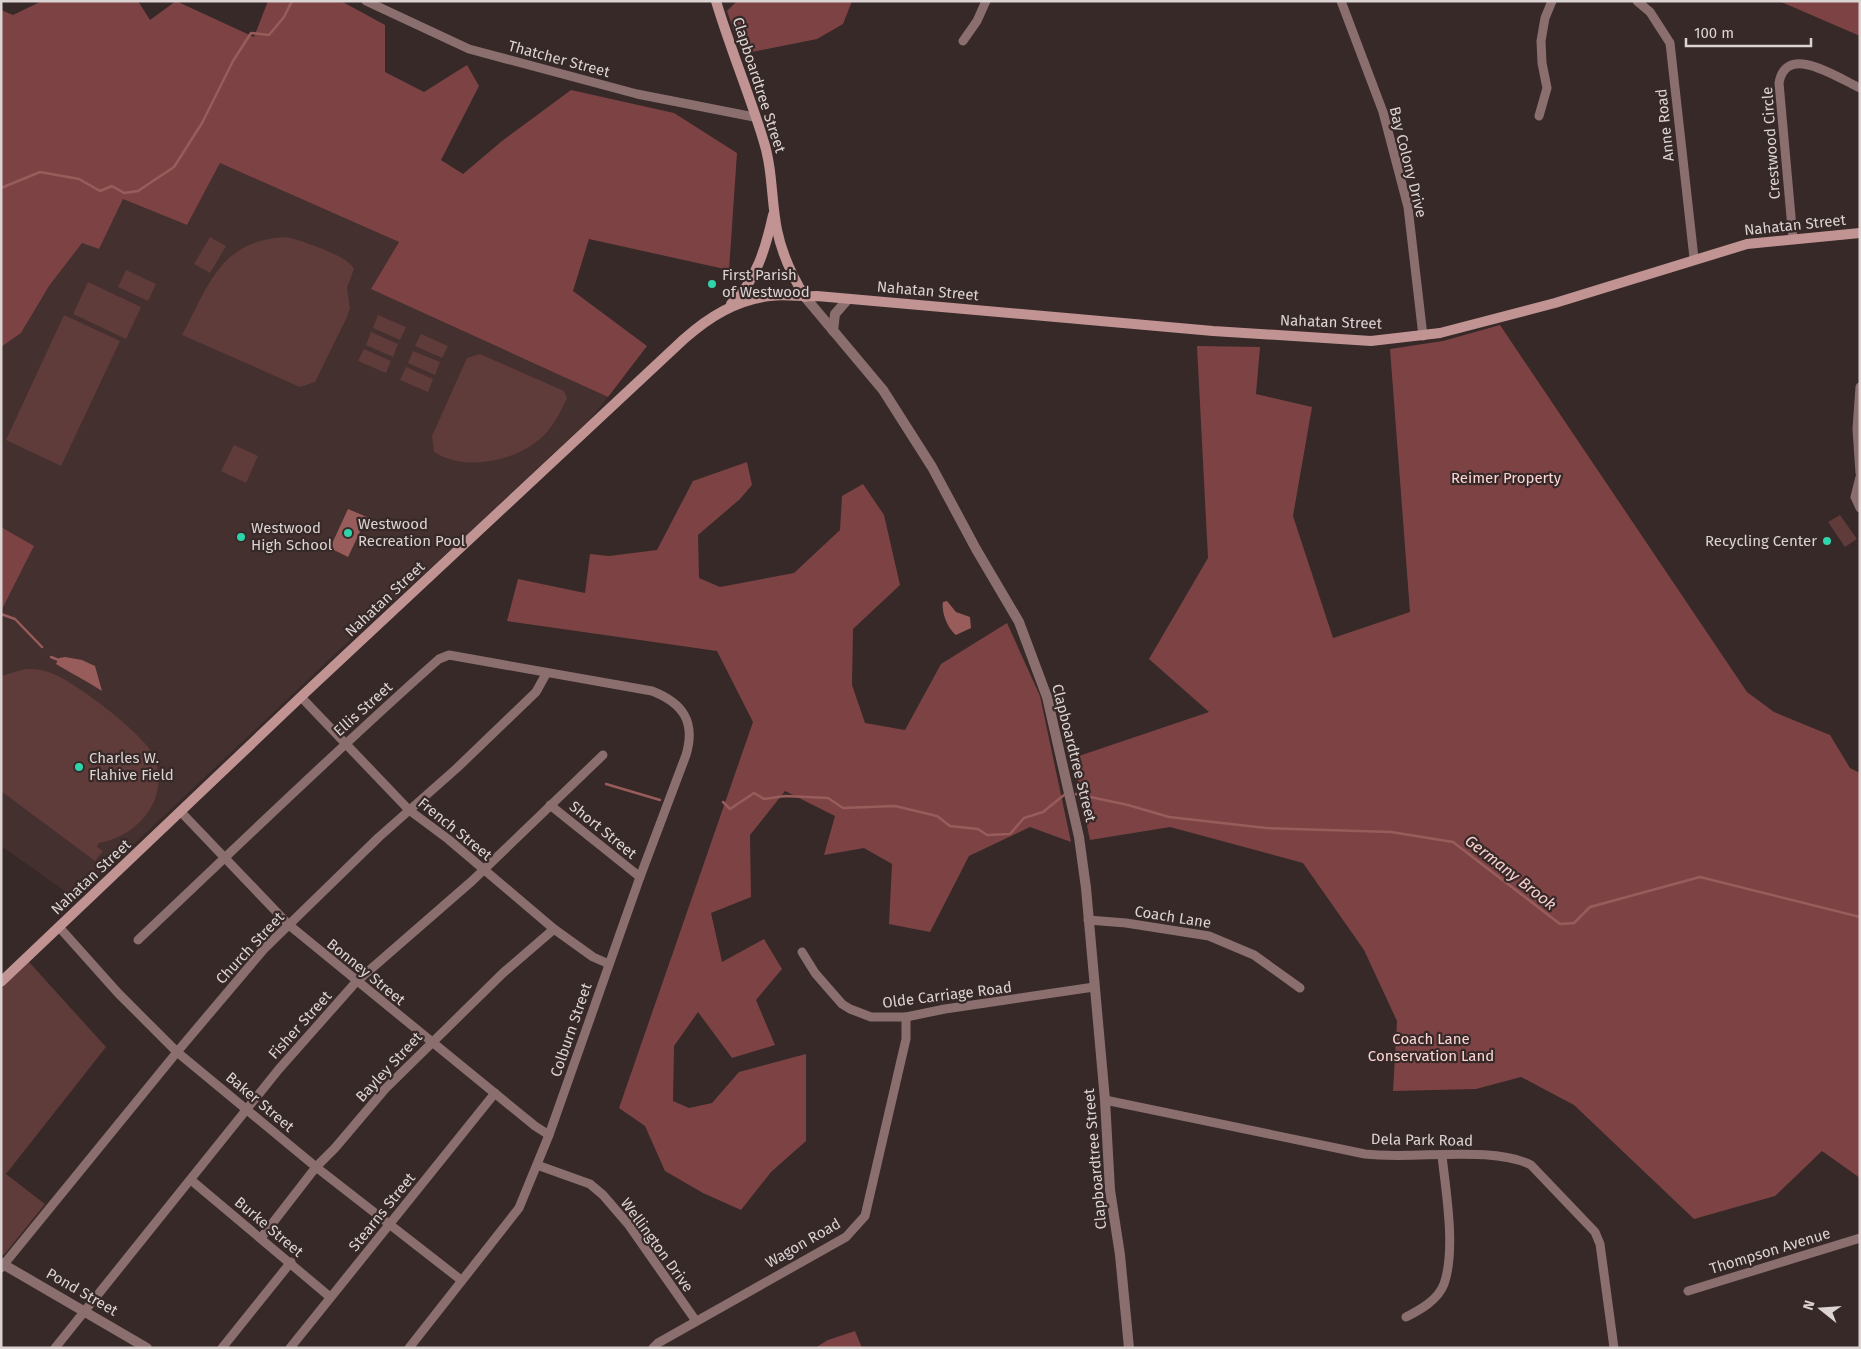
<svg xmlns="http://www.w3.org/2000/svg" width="1861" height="1349" font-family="'Fira Sans',sans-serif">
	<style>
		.built { fill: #44302f }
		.green { fill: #5f3b3a }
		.forest { fill: #7d4344 }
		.water { fill: #985c5b }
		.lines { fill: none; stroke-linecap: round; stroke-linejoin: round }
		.stream { stroke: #985c5b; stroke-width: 2.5 }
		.minor { stroke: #8b6f6e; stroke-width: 9 }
		.tertiary { stroke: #8b6f6e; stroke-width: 10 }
		.secondary { stroke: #c19493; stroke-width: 10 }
		.poi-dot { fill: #2fd4aa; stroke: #362928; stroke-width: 2 }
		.labels { text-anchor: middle; stroke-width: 4.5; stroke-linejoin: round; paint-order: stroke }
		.street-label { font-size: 15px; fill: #dcd3d3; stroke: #362928 }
		.poi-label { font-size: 15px; fill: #dcd3d3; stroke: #362928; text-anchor: start }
		.park-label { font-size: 15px; fill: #fcd5d4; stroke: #362928 }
		.water-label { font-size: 16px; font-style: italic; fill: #f5cecc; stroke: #362928 }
	</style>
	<rect width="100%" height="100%" fill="#362928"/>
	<path class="built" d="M220,163L399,242L372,289L608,397L590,419L445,555L351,639L76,899L1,846V611L34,546L1,527V347L21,333L49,286L82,242L99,249L123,199L187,225Z"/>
	<g class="green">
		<path d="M210,237L226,246L210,273L194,264Z"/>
		<path d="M286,237C300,240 349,256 354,269L347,288L350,308L347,317L315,382L300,387L182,335C209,285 220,240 286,237Z"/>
		<path d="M126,270L156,284L148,301L118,287Z"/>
		<path d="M88,282L141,307L126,339L73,314Z"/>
		<path d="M64,315L120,341L61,466L6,440Z"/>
		<path d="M378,315L406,327L400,340L373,328Z"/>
		<path d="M371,332L398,344L393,357L366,345Z"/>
		<path d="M421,334L448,346L442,358L415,346Z"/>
		<path d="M364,349L391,361L386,373L358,361Z"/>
		<path d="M413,351L440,362L435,375L408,363Z"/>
		<path d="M480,354L564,391L567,398C562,409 556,421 548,431C522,461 467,473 434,452L432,436L467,358Z"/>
		<path d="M406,367L433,379L428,392L400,380Z"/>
		<path d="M234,445L258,456L246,483L221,471Z"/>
		<path d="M1840,515L1857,539L1845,547L1828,522Z"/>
		<path d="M25,669C34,669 42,669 51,673C74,681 141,732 152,753C173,795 140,836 99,843L97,847L103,851L95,861L1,791V676Z"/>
		<path d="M29,962L106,1047L6,1174L45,1204L4,1255L1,1253V989Z"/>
	</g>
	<g class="forest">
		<path d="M42,1H138L150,20L176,1L254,37L268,1H341L385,25V72L424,92L467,65L479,86L441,160L463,174L502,141L571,90L674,113L737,153L729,270L589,239L573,291L647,346L608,397L371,289L399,242L220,163L187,225L123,199L99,249L82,243L49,286L21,333L1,347V10L13,15Z"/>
		<path d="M737,1H852L843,24L817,39L742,54L727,11Z"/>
		<path d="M1779,1H1860V36Z"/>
		<path d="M1500,325L1747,692L1774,712L1830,735L1850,768L1860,773V1178L1822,1151L1775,1196L1694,1219L1574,1105L1521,1077L1476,1089L1393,1091L1397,1021L1364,950L1303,863L1170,827L1090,840L1073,758L1209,712L1149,659L1208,558L1197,346L1260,347L1256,394L1312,407L1293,516L1333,638L1410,612L1390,349L1443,341Z"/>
		<path d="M747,462L752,485L740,499L698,535L699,578L720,587L794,573L840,530L842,496L863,484L884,515L900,585L853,629L852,685L865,723L905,730L941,664L1007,623L1040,696L1071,842L1030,827L969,856L930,932L889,924L892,864L864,848L824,855L835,816L785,791L750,835L751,897L711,913L722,962L764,939L782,969L756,1000L775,1045L732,1058L698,1012L674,1046L673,1101L689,1108L712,1103L739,1072L806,1054V1141L771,1172L741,1210L703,1193L665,1171L645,1126L619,1108L753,722L717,651L507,621L518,579L585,593L590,554L609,556L657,550L693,481Z"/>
		<path d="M1,527L34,546L1,611Z"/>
		<path d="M855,1331L862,1348H815L828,1340Z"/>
	</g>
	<g class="water">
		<path d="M348,509L367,517L348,557L330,548Z"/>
		<path d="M947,601L956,612L970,617L971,628L956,635C948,629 941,612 943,602Z"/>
		<path d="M65,657L82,660L95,666L102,691C87,681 72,674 56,664L59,658Z"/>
	</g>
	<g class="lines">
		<g class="stream">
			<path d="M1,188L40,172L79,179L100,191L112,186L124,193L138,191L174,167L202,123L233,61L251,33L269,35L284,17L292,1"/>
			<path d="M1,614L15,619L42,647"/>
			<path d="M51,657L61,661"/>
			<path d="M606,784L660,800"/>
			<path d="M1076,794L1128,805L1169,817L1266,828L1391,832L1453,842L1560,924L1574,923L1590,907L1700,877L1860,917"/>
			<path d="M723,802L730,809L754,793L764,799L785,796L828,798L843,808L895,806L937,816L950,826L978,829L987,835L1010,834L1024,818L1043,812L1064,795"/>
		</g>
		<g class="minor">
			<path d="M366,1L469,49L637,94L754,117"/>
			<path d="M1341,1L1383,112L1408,207L1423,336"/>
			<path d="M1637,1L1650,12L1670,43L1694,258"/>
			<path d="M963,41L977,21L986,1"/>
			<path d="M1539,116L1547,88L1542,63L1541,41L1545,18L1552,1"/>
			<path d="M1793,239L1779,83C1786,42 1838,78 1860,88"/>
			<path d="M1860,387L1857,429L1860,473"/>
			<path d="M1860,477L1855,497L1860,508"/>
			<path d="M301,697L409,810L448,839L554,929L593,957L609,964"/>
			<path d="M550,805L640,877"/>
			<path d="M181,812L289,925L535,1126L549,1135"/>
			<path d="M1088,920L1126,923L1209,936L1254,955L1300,988"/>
			<path d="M59,927L118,993L177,1052L316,1167L461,1280"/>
			<path d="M138,940C238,846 336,750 439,659L449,655L652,691C683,703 696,722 686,755L640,877L549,1135L519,1208L409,1348"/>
			<path d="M802,952L815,973L842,1004L850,1009L871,1017H906L945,1009L1094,987"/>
			<path d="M1105,1100L1365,1154C1413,1160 1492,1145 1531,1165L1595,1232L1600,1244L1614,1348"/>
			<path d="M537,1165L590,1184L603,1195L628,1224L696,1321"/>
			<path d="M191,1180L330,1297"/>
			<path d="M261,1238L316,1167L335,1148L385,1089L503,973L554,929"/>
			<path d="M1,1268L177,1052L264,949L379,837L457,768L536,692L546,674"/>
			<path d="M1688,1291L1860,1238"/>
			<path d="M1406,1317C1420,1310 1438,1300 1444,1284C1456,1250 1446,1192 1442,1156"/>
			<path d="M55,1348L279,1069L356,982L472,881L603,755"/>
			<path d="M222,1348L291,1262"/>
			<path d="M290,1348L495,1093"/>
			<path d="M653,1348L658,1343L846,1237L865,1216L906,1039V1017"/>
		</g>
		<g class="tertiary">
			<path d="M805,297L883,390L932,467L976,549L1019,622L1047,697L1079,837L1086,888L1105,1100L1110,1190L1120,1255L1129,1348"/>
			<path d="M833,331L835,314L848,299"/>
			<path d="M1,1263L147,1348"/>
		</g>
		<g class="secondary">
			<path d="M716,1C730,48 749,93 763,139C773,169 771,200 777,230C782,254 792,276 805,297"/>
			<path d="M731,304C756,282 766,247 773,215"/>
			<path d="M1,982L306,692L684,339C709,317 736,300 770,296C786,294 802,297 817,296L1213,331L1371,341L1440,333L1555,303L1747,244L1860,233"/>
		</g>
	</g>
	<g class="poi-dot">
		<circle cx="712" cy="284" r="5"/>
		<circle cx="348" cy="533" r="5"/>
		<circle cx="241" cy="537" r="5"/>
		<circle cx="1827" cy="541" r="5"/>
		<circle cx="79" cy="767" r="5"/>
	</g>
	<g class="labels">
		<g class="street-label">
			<text transform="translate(559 59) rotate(15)" y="5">Thatcher Street</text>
			<text transform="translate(759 85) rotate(72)" y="5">Clapboardtree Street</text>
			<text transform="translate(1665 125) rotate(-96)" y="5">Anne Road</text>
			<text transform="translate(1771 143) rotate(-94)" y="5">Crestwood Circle</text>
			<text transform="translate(1408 162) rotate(76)" y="5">Bay Colony Drive</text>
			<text transform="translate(1795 225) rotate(-6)" y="5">Nahatan Street</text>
			<text transform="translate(928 291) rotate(5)" y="5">Nahatan Street</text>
			<text transform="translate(1331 322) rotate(2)" y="5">Nahatan Street</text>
			<text transform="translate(385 599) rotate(-43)" y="5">Nahatan Street</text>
			<text transform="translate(363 709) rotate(-42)" y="5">Ellis Street</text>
			<text transform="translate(1074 753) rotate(76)" y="5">Clapboardtree Street</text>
			<text transform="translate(455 829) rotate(39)" y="5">French Street</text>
			<text transform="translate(603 830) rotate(39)" y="5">Short Street</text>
			<text transform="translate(91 877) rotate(-43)" y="5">Nahatan Street</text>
			<text transform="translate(1173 917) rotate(9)" y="5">Coach Lane</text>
			<text transform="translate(250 948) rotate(-47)" y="5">Church Street</text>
			<text transform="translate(366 972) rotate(39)" y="5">Bonney Street</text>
			<text transform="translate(947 995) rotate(-7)" y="5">Olde Carriage Road</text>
			<text transform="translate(300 1025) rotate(-48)" y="5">Fisher Street</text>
			<text transform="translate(571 1030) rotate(-71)" y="5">Colburn Street</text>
			<text transform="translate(389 1067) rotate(-47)" y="5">Bayley Street</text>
			<text transform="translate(260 1102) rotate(40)" y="5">Baker Street</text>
			<text transform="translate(1422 1140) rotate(1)" y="5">Dela Park Road</text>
			<text transform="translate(1095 1159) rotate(-95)" y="5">Clapboardtree Street</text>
			<text transform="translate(382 1212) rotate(-51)" y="5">Stearns Street</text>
			<text transform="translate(269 1227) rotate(40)" y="5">Burke Street</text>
			<text transform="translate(803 1243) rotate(-30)" y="5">Wagon Road</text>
			<text transform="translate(657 1245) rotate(54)" y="5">Wellington Drive</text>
			<text transform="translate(1770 1251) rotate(-17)" y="5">Thompson Avenue</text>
			<text transform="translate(82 1292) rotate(30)" y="5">Pond Street</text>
		</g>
		<g class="poi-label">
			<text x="722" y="280">First Parish<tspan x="722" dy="17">of Westwood</tspan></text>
			<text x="358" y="529">Westwood<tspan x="358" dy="17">Recreation Pool</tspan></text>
			<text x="251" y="533">Westwood<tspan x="251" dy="17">High School</tspan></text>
			<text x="1817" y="546" text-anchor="end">Recycling Center</text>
			<text x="89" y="763">Charles W.<tspan x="89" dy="17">Flahive Field</tspan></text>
		</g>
		<g class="park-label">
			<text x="1506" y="483">Reimer Property</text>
			<text x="1431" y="1044">Coach Lane<tspan x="1431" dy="17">Conservation Land</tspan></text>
		</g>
		<g class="water-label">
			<text transform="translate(1511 872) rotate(38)" y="6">Germany Brook</text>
		</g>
	</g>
	<rect width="1861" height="1349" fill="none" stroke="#dcd3d3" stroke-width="5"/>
	<g transform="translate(1821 1309) rotate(287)" stroke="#362928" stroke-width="4" paint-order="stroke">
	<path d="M0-4L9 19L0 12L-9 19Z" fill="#dcd3d3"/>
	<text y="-8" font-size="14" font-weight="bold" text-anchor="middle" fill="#dcd3d3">N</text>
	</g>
	<path d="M1686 38v8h125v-8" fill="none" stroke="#dcd3d3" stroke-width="2.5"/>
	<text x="1694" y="38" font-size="15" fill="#dcd3d3" stroke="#362928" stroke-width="4" paint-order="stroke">100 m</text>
</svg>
